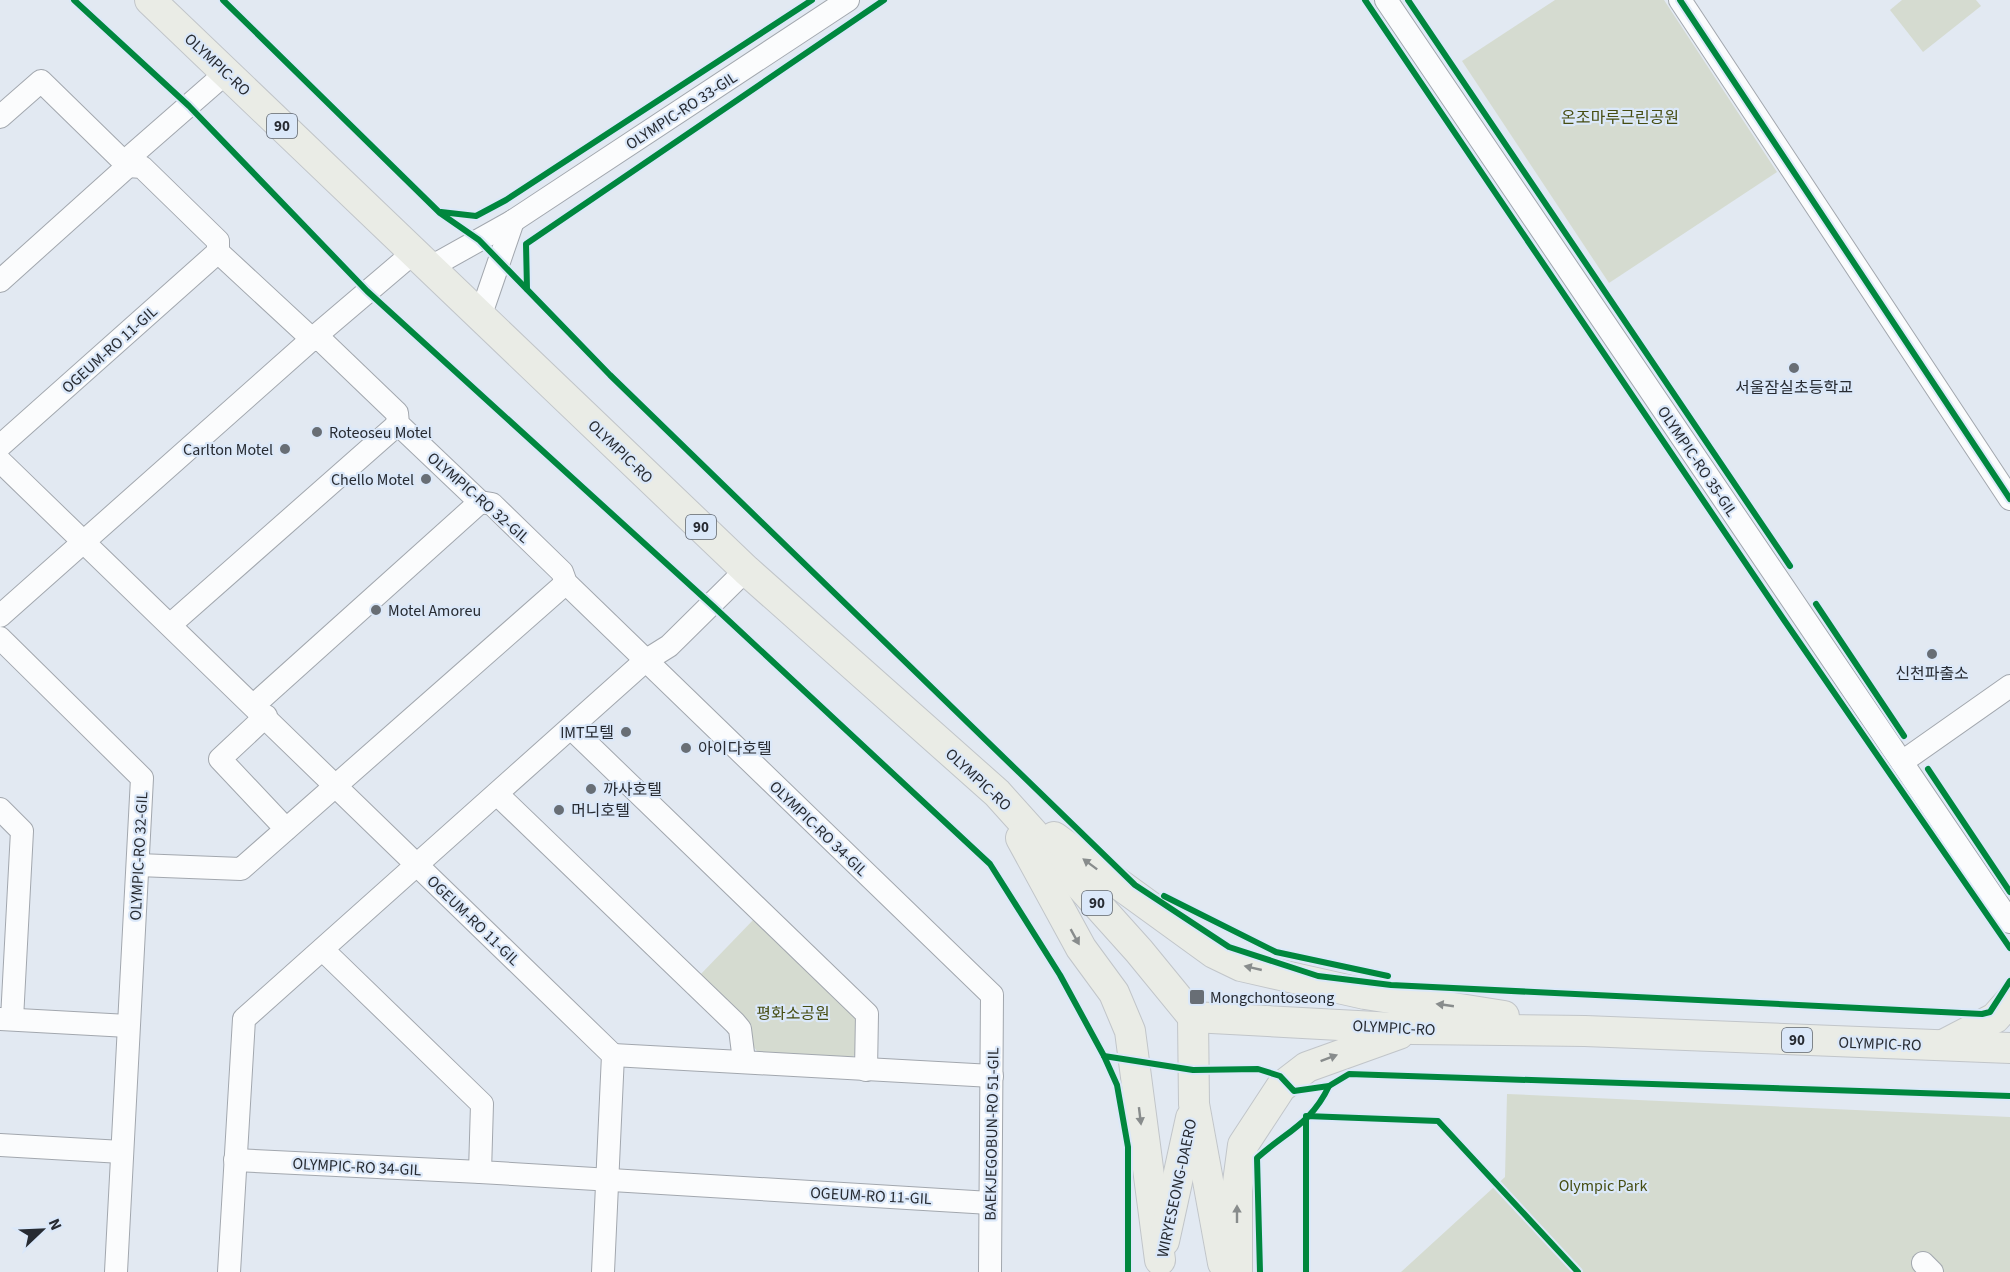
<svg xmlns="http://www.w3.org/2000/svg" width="2010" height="1272" font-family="'Source Sans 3','Noto Sans KR',sans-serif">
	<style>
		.green { fill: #d5dbd0 }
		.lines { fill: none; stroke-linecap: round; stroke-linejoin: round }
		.minor-casing { stroke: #a2a7ae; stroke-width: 24 }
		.major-casing { stroke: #c1c5c9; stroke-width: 32 }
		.minor { stroke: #fbfcfd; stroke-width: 22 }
		.major { stroke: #eaece6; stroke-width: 30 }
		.cycleway-casing { stroke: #dbe8f9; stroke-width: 10 }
		.cycleway { stroke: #00873e; stroke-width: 6 }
		.oneway { fill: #888c8c }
		.poi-dot { fill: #686e75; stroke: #dbe8f9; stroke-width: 2 }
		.labels { text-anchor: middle; stroke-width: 4.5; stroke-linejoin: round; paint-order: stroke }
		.shield { fill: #dbe8f9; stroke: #5d646e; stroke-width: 1.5 }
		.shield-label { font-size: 15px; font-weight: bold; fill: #272b32 }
		.street-label { font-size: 16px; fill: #272b32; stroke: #dbe8f9 }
		.park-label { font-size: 16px; fill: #464d12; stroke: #dbe8f9 }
		.poi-label { font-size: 16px; fill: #272b32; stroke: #dbe8f9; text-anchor: start }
	</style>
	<rect width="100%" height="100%" fill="#e2e9f2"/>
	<g class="green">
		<path d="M1555,0H1664L1777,172L1609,283L1462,61Z"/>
		<path d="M1902,0H1976L1981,6L1923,52L1890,10Z"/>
		<path d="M756,917L860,1016L859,1051L849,1060L760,1055L699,976Z"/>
		<path d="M1507,1094L2010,1117V1272H1401L1505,1177Z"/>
	</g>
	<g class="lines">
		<g class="minor-casing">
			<g id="minor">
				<path d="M1386,0L2010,922"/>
				<path d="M1680,0L2010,499"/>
				<path d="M0,117L41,81L128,166L142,167L218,241V252L312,339L322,341L397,413L398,424L480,502L492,504L562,572L566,583L992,995L990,1272"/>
				<path d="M429,268L513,221L848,0"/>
				<path d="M0,281L128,166L132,155L227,72"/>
				<path d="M480,317L513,221"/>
				<path d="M0,446L218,252"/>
				<path d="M0,461L613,1055L603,1272"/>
				<path d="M0,616L312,339L413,253"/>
				<path d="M170,625L398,424"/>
				<path d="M0,638L142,778L116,1272"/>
				<path d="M254,705L480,502"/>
				<path d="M266,716L220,759L286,829"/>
				<path d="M571,728L867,1014L866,1070"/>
				<path d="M1902,762L2010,686"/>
				<path d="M497,794L735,1023L740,1029L744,1061"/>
				<path d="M0,809L22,831L12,1019"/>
				<path d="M138,865L241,869L566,583"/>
				<path d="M323,950L482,1104L480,1172L990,1203"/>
				<path d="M0,1019L128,1026"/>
				<path d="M613,1055L992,1076"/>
				<path d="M0,1145L122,1152"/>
				<path d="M235,1160L480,1172"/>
				<path d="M1923,1263L1932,1272"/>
				<path d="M229,1272L244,1019L645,661L669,646L746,570"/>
			</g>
		</g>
		<g class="major-casing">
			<g id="major">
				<path d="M150,0L746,570L997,793L1139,951L1193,1017L1413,1029L1585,1031L2010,1048"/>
				<path d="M1054,837L1214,953L1241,966L1365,994L1504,1016"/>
				<path d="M1021,838L1081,948L1114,993L1130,1031L1160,1260"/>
				<path d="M1193,1017L1194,1104L1223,1263"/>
				<path d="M1943,1045L1995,1018L2010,1001"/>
				<path d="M1164,1241L1191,1118"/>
				<path d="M1237,1272V1190L1243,1145L1281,1087L1307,1067L1399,1034"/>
			</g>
		</g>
		<use href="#minor" class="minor"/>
		<use href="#major" class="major"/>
		<g class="cycleway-casing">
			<g id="cycleway">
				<path d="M74,0L189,106L367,291L713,606L990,864L1060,975L1104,1056L1117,1085L1128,1147V1272"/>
				<path d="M223,0L440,213L479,240L610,375L1135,885L1229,947L1318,976L1391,985L1982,1014L1990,1012L2010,981"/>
				<path d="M1365,0L1784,620L2010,948"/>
				<path d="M1408,0L1790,566"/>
				<path d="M1680,0L2010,499"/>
				<path d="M441,212L476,216L506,200L812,0"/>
				<path d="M527,289L526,244L884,0"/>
				<path d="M1816,604L1904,736"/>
				<path d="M1928,769L2010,892"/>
				<path d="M1164,896L1276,952L1388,976"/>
				<path d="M1104,1056L1193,1070L1258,1069L1280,1076L1294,1091L1329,1086L1349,1074L2010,1096"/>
				<path d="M1260,1272L1257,1158C1287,1131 1311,1124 1329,1086"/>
				<path d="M1306,1272V1116L1438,1121L1578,1272"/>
			</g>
		</g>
		<use href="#cycleway" class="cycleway"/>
	</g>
	<defs><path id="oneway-solid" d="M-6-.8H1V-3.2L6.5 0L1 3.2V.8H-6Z" transform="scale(1.5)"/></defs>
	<g class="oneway">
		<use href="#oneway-solid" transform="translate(1090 864) rotate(-143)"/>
		<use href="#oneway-solid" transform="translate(1075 937) rotate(61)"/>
		<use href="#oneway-solid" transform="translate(1253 968) rotate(-167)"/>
		<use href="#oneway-solid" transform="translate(1445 1005) rotate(-172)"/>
		<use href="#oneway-solid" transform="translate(1329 1058) rotate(-21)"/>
		<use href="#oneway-solid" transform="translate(1140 1116) rotate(83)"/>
		<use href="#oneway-solid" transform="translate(1237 1214) rotate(-90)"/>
	</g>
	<g class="poi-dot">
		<circle cx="1794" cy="368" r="6"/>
		<circle cx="317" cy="432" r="6"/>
		<circle cx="285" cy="449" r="6"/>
		<circle cx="426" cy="479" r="6"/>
		<circle cx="376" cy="610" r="6"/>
		<circle cx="1932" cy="654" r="6"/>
		<circle cx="626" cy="732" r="6"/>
		<circle cx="686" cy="748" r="6"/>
		<circle cx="591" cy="789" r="6"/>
		<circle cx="559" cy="810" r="6"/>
		<rect x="1189" y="989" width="16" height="16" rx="3"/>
	</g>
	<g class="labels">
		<g class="shield">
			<rect x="267" y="114" width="30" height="24" rx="4.5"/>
			<rect x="686" y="515" width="30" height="24" rx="4.5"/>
			<rect x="1082" y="891" width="30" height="24" rx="4.5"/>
			<rect x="1782" y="1028" width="30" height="24" rx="4.5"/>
		</g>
		<g class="shield-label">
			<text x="282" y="131">90</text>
			<text x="701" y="532">90</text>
			<text x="1097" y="908">90</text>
			<text x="1797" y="1045">90</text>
		</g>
		<g class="street-label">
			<text transform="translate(218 64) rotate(43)" y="6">OLYMPIC-RO</text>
			<text transform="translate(681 110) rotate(-33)" y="6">OLYMPIC-RO 33-GIL</text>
			<text transform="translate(109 349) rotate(-42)" y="6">OGEUM-RO 11-GIL</text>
			<text transform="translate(621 451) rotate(44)" y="6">OLYMPIC-RO</text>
			<text transform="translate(1698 461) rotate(56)" y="6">OLYMPIC-RO 35-GIL</text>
			<text transform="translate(479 497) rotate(41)" y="6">OLYMPIC-RO 32-GIL</text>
			<text transform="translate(979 779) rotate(43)" y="6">OLYMPIC-RO</text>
			<text transform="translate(819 828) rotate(44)" y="6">OLYMPIC-RO 34-GIL</text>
			<text transform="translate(138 856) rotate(-87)" y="6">OLYMPIC-RO 32-GIL</text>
			<text transform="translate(474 920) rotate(44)" y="6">OGEUM-RO 11-GIL</text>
			<text transform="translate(1394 1027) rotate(3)" y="6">OLYMPIC-RO</text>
			<text transform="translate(1880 1043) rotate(2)" y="6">OLYMPIC-RO</text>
			<text transform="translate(991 1134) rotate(-89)" y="6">BAEKJEGOBUN-RO 51-GIL</text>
			<text transform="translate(357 1166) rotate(3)" y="6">OLYMPIC-RO 34-GIL</text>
			<text transform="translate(1176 1188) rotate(-78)" y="6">WIRYESEONG-DAERO</text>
			<text transform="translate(871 1195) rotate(3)" y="6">OGEUM-RO 11-GIL</text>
		</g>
		<g class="park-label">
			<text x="1620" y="123">온조마루근린공원</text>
			<text x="793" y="1019">평화소공원</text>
			<text x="1603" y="1191">Olympic Park</text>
		</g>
		<g class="poi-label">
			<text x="1794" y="393" text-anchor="middle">서울잠실초등학교</text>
			<text x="329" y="438">Roteoseu Motel</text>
			<text x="273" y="455" text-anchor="end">Carlton Motel</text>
			<text x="414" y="485" text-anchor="end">Chello Motel</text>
			<text x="388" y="616">Motel Amoreu</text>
			<text x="1932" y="679" text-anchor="middle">신천파출소</text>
			<text x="614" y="738" text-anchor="end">IMT모텔</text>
			<text x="698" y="754">아이다호텔</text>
			<text x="603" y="795">까사호텔</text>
			<text x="571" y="816">머니호텔</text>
			<text x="1210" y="1003">Mongchontoseong</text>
		</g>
	</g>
	<g transform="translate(42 1230) rotate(67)" stroke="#dbe8f9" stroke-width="4.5" paint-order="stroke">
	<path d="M0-4.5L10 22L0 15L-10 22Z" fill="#272b32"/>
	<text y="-9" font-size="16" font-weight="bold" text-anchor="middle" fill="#272b32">N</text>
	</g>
</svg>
